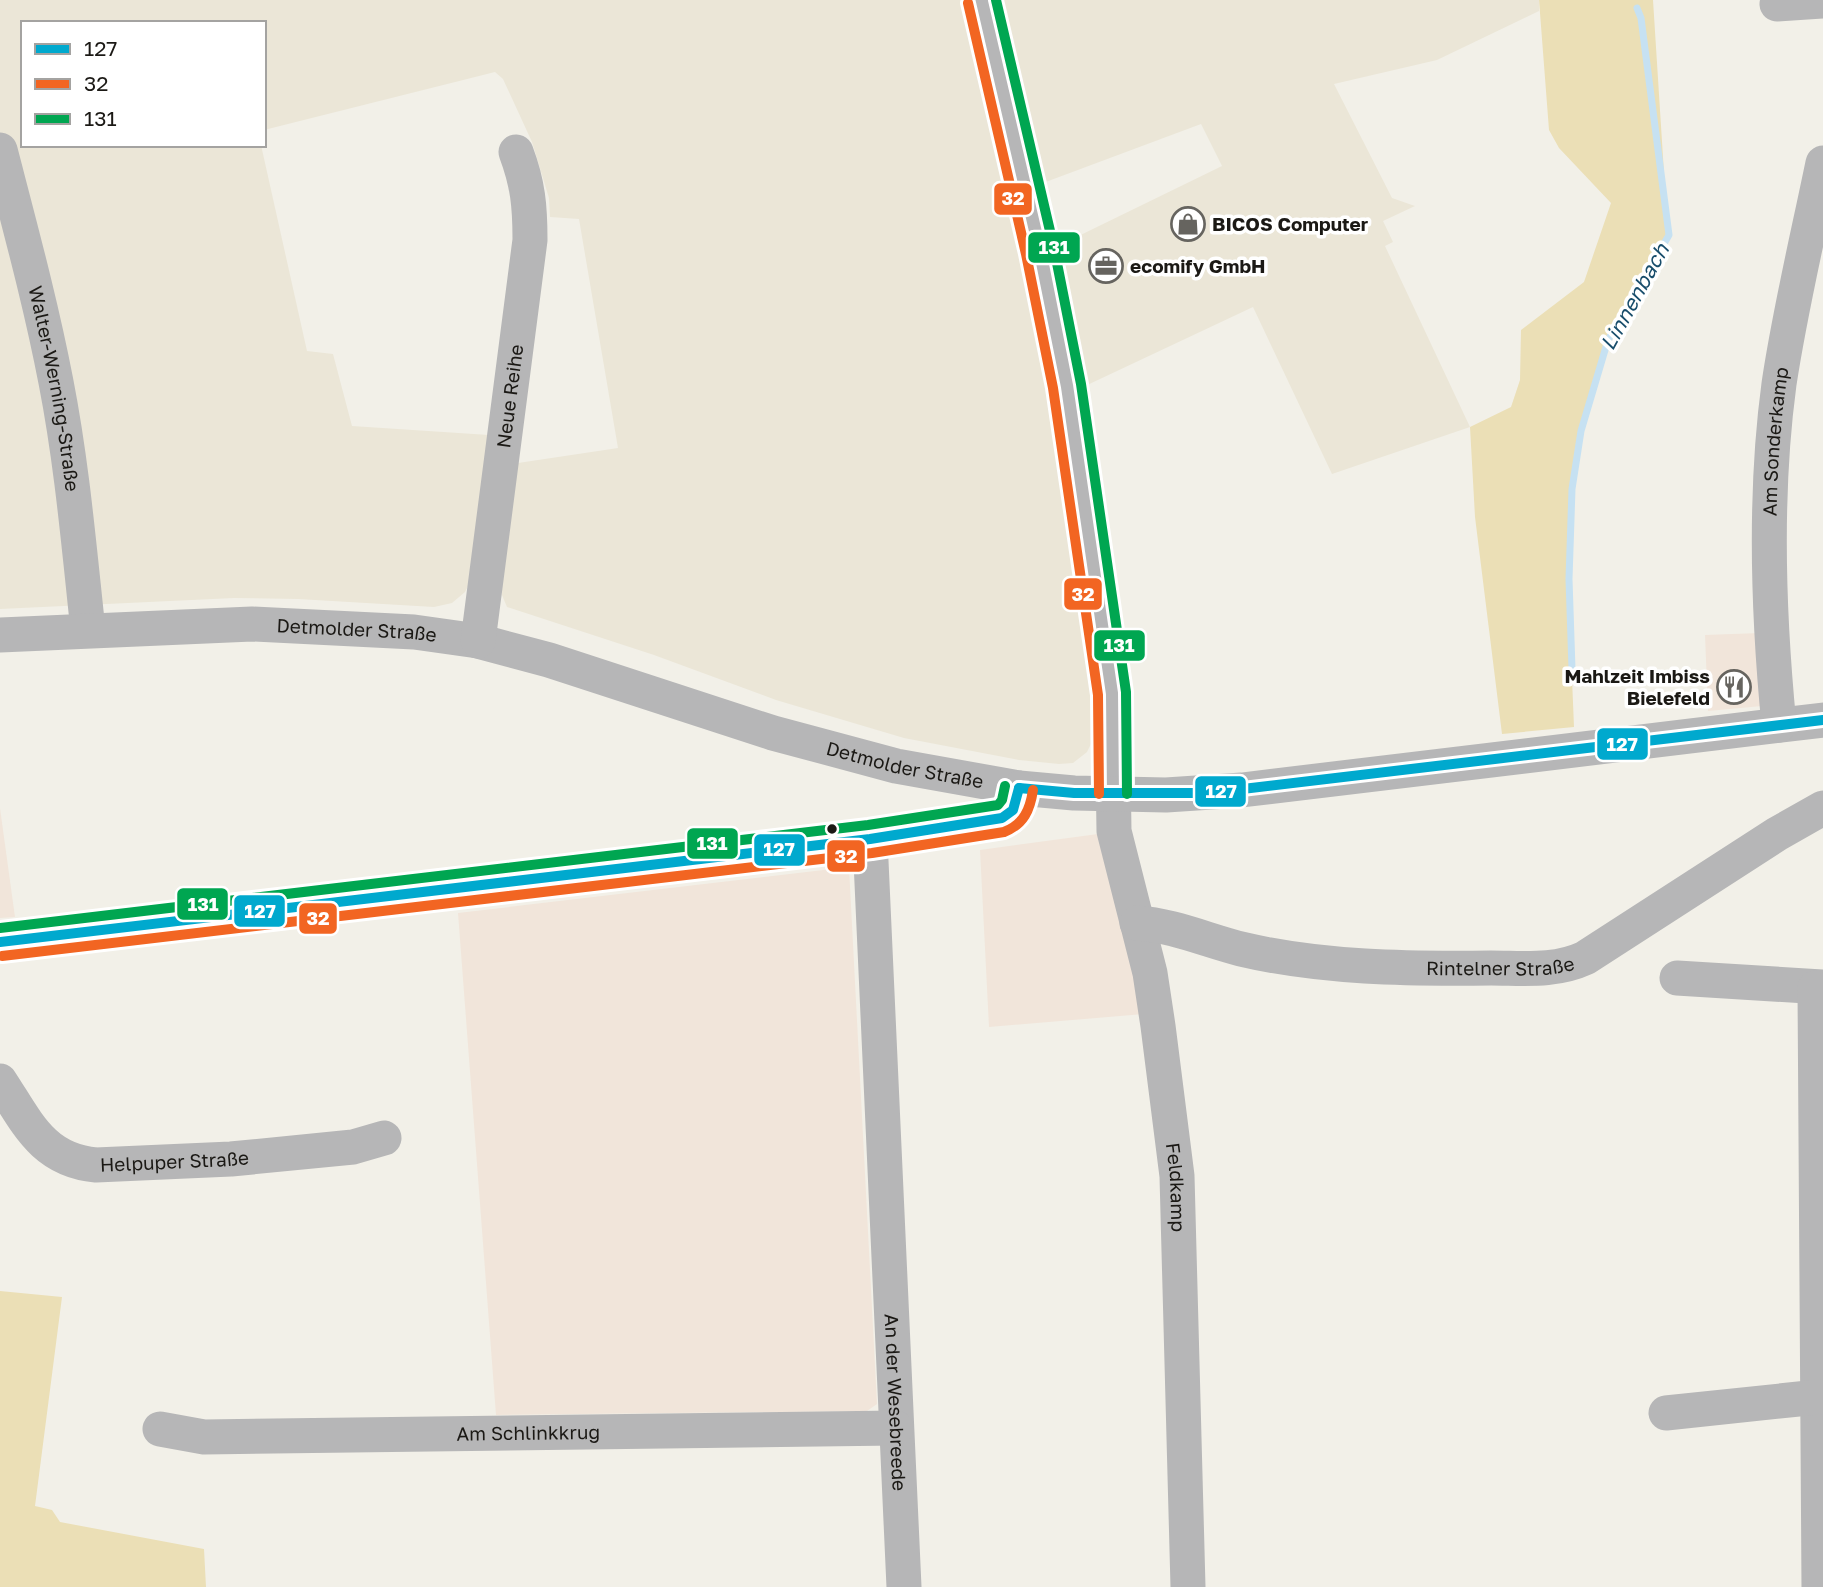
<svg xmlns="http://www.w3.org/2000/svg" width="1823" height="1587" font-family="'Golos Text',sans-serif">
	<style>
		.commercial { fill: #f1e5da }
		.built { fill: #ebe6d7 }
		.green { fill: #ebdfb6 }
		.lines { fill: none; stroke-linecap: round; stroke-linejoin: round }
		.stream { stroke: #c6e1f2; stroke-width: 7 }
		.minor { stroke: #b6b6b7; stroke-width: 35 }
		.bus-1-casing { stroke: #fff; stroke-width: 16 }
		.bus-2-casing { stroke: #fff; stroke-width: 16 }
		.bus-3-casing { stroke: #fff; stroke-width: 16 }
		.bus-1 { stroke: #00a9ce; stroke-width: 10 }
		.bus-2 { stroke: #f26522; stroke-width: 10 }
		.bus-3 { stroke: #00a651; stroke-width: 10 }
		.bus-dot { fill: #1b1915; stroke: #fff; stroke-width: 2.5 }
		.labels { text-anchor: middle; stroke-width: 7; stroke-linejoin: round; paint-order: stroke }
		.poi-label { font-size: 19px; font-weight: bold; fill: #1b1915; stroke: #fff; text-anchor: start }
		.street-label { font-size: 19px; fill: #1b1915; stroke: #fff }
		.water-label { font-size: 21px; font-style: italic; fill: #184d6b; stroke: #fff }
		.line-badge { stroke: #fff; stroke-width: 2.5 }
		.badge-label { font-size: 19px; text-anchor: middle; font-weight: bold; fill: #fff }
	</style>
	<rect width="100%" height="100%" fill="#f2f0e8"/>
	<g class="commercial">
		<path d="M1760,633L1762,706L1708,711L1705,635Z"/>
		<path d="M0,808L15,917L0,918Z"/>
		<path d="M1098,834L1144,1014L989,1027L980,850Z"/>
		<path d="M849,867L877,1404L867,1411L496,1415L458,913Z"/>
	</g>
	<g class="built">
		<path d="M0,0H965L1022,255L1063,480L1080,588L1097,719L1095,736L1087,752L1073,763L1059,764L1019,760L904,738L776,700L654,655L507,607L502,595V583L518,463L618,448L579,219L550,217L549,198L532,142L503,79L495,72L264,130V23H23V145H261L307,351L333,354L352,426L489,435L471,580L465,592L452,603L434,607L298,599L234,598L0,609Z"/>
		<path d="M1001,0H1539V11L1437,60L1334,84L1392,198L1415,206L1383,221L1393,242L1385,246L1470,427L1332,474L1253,307L1083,387L1056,247L1222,166L1201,124L1043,183Z"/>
	</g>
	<g class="green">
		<path d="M1539,0H1653L1668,236L1606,340L1579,431L1571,490L1568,580L1574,727L1502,734L1475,517L1470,427L1511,407L1520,380L1521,330L1584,282L1611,203L1559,148L1549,130Z"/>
		<path d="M0,1291L62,1297L35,1506L52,1510L60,1522L204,1549L206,1587H0Z"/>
	</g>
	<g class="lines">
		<path class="stream" d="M1572,669L1569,579L1572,489L1581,431L1608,340L1669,235L1641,18L1637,8"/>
		<g class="minor">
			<path id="s1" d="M982,0L1040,251L1067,386L1112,694L1114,831L1150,973L1158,1026L1177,1176L1188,1587"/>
			<path d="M1777,4L1823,1"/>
			<path id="s2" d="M0,150C20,227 41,304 56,382C72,464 79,547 88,630"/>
			<path id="s3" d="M0,635L252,624L414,632L478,641L549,660L773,733L896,766L1019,788L1074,793L1166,795L1242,790L1823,720"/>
			<path id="s4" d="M478,641L530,240C530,206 528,184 516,152"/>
			<path id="s5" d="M1779,725C1768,613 1764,495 1779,384C1790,310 1808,236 1823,163"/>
			<path id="s6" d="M870,839L904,1587"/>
			<path id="s7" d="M1137,923C1172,925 1206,940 1241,949C1321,968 1408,969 1491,968C1523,968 1555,972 1585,958L1777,834L1823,808"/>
			<path d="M0,942L870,839L1002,818C1016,812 1017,802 1019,788"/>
			<path d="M1677,978L1823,987"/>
			<path d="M1815,988L1819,1587"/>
			<path id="s8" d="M0,1081C27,1122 42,1160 96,1165L231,1159L353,1147L384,1138"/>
			<path d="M1666,1413L1818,1397"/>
			<path id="s9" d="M160,1429L204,1437L896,1428"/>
		</g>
		<g class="bus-1-casing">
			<g id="bus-1">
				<path d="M1019,788L1074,793H1209L1823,720"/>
				<path d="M0,942L870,839L1002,818L1013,810L1019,788"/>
			</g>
		</g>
		<g class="bus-2-casing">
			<g id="bus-2">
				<path d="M968,3L1026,254L1053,388L1098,695L1099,794"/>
				<path d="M2,956L872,853L1004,832C1024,824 1030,810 1033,790"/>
			</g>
		</g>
		<g class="bus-3-casing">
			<g id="bus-3">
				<path d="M996,0L1054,248L1081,384L1126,692L1127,794"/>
				<path d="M0,928L868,825L998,805L1002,800L1005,786"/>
			</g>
		</g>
		<use href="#bus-1" class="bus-1"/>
		<use href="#bus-2" class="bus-2"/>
		<use href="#bus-3" class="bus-3"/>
	</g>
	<defs>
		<g id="shop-ring" transform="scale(1.75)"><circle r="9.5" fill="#fff" stroke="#66645f" stroke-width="1.5"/><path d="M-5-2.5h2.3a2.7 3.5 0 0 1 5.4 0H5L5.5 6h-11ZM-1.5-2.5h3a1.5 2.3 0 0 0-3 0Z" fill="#66645f"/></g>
		<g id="office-ring" transform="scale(1.75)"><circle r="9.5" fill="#fff" stroke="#66645f" stroke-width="1.5"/><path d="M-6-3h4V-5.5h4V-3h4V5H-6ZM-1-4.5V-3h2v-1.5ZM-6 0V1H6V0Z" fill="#66645f"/></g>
		<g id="restaurant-ring" transform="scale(1.75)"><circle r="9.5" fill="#fff" stroke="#66645f" stroke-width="1.5"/><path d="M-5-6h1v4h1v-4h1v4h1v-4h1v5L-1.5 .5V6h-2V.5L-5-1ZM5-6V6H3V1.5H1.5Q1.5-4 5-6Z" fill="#66645f"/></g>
	</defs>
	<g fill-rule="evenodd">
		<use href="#shop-ring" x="1188" y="224"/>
		<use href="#office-ring" x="1106" y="266"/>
		<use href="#restaurant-ring" x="1734" y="687"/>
	</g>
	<circle class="bus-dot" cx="832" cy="829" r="6"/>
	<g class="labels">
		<g class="poi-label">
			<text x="1212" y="231">BICOS Computer</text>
			<text x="1130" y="273">ecomify GmbH</text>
			<text x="1710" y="683" text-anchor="end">Mahlzeit Imbiss<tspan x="1710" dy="22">Bielefeld</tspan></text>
		</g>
		<g class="street-label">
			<text dy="7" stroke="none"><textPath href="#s2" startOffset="245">Walter-Werning-Straße</textPath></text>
			<text dy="7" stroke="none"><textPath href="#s4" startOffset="247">Neue Reihe</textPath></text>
			<text dy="7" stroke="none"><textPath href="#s5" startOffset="284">Am Sonderkamp</textPath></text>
			<text dy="7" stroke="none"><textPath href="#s3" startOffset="357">Detmolder Straße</textPath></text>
			<text dy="7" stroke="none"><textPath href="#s3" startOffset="924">Detmolder Straße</textPath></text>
			<text dy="7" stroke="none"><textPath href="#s7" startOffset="368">Rintelner Straße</textPath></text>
			<text dy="7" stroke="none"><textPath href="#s8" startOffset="212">Helpuper Straße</textPath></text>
			<text dy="7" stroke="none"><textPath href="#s1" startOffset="1206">Feldkamp</textPath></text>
			<text dy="7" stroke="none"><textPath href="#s6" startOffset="564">An der Wesebreede</textPath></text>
			<text dy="7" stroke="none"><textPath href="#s9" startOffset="369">Am Schlinkkrug</textPath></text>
		</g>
		<g class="water-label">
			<text transform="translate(1635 297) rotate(-61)" y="7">Linnenbach</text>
		</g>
	</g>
	<g class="line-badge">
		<rect x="993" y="182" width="40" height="34" rx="7" fill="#f26522"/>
		<rect x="1027" y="231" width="54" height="33" rx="7" fill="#00a651"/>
		<rect x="1063" y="577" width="40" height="34" rx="7" fill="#f26522"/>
		<rect x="1093" y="629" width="53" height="33" rx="7" fill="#00a651"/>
		<rect x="1596" y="727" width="53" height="34" rx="7" fill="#00a9ce"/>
		<rect x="1194" y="775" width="53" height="33" rx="7" fill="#00a9ce"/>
		<rect x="686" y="827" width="53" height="33" rx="7" fill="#00a651"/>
		<rect x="753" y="833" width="53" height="34" rx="7" fill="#00a9ce"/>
		<rect x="826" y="839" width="40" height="34" rx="7" fill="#f26522"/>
		<rect x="176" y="887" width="53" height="34" rx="7" fill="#00a651"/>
		<rect x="233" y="894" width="53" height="34" rx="7" fill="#00a9ce"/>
		<rect x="298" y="902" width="40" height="33" rx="7" fill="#f26522"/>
	</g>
	<g class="badge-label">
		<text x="1013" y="205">32</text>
		<text x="1054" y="254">131</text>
		<text x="1083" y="601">32</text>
		<text x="1119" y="652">131</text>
		<text x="1622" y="751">127</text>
		<text x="1221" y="798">127</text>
		<text x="712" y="850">131</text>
		<text x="779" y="856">127</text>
		<text x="846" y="863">32</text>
		<text x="203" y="911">131</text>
		<text x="260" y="918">127</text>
		<text x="318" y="925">32</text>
	</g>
	<rect x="21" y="21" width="245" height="126" fill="#ffffff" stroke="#a4a3a1" stroke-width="2"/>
	<rect x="35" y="44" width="35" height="10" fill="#00a9ce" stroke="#a4a3a1" stroke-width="2"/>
	<text x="84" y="56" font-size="21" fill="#1b1915">127</text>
	<rect x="35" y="79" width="35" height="10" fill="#f26522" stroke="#a4a3a1" stroke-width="2"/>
	<text x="84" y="91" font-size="21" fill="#1b1915">32</text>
	<rect x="35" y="114" width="35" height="10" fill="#00a651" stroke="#a4a3a1" stroke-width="2"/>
	<text x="84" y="126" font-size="21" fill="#1b1915">131</text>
</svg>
